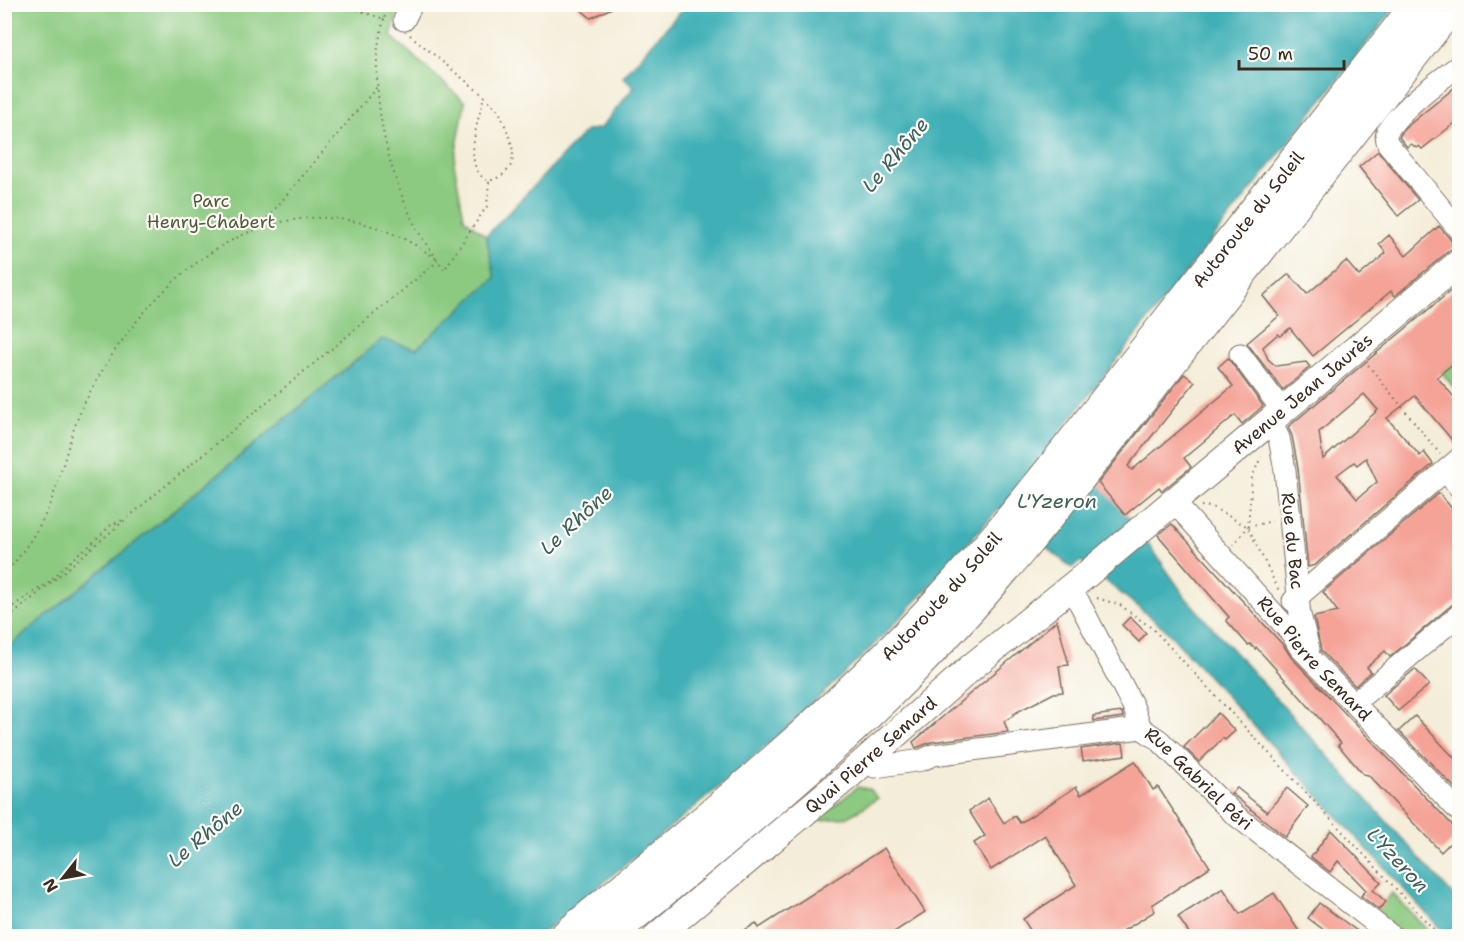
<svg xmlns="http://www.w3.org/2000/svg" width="1464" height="941" font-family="'Shantell Sans',sans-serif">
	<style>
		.green { fill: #8cca81; stroke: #647a50; stroke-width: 1.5 }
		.water { fill: #3fb0b6; stroke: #3d6d6a; stroke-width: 1.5 }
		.building { fill: #f5a397; fill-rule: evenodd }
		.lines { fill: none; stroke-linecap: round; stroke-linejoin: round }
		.minor-casing { stroke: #7c6e5f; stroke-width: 23 }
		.major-casing { stroke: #7c6e5f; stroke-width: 29 }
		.highway-casing { stroke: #7c6e5f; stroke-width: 34 }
		.path { stroke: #7c6e5f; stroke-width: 2; stroke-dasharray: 1.5 4.5; stroke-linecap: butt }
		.minor { stroke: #fff; stroke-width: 21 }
		.major { stroke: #fff; stroke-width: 27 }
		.highway { stroke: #fff; stroke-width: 32 }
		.labels { text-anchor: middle; stroke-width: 4.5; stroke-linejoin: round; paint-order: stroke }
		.park-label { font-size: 18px; fill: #535a3c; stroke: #fdfcf7 }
		.street-label { font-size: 18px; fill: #3b2a1e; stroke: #fdfcf7 }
		.water-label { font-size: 20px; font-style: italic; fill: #3d605b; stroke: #fdfcf7 }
	</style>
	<rect width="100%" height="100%" fill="#fdfcf7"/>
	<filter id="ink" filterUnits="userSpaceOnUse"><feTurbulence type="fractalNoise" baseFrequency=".0167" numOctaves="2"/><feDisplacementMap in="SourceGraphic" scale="12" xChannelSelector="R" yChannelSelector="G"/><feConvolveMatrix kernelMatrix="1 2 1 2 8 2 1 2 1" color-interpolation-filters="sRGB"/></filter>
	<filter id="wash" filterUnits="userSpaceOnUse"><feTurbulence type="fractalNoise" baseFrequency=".008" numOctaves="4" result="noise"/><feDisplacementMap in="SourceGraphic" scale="24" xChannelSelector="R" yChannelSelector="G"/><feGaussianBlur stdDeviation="1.35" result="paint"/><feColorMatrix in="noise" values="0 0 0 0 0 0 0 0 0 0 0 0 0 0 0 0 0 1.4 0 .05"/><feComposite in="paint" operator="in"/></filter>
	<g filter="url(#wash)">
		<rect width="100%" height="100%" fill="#f4edd9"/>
		<g class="green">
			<path d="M5,5H400L391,36L465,102L454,163L464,218L486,236L495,278L416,349L382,339L5,650Z"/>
			<path d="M1459,358V394L1442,373Z"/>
			<path d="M857,787L869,789L878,798L848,817L816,821Z"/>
			<path d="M1392,893L1433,936H1405L1375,914Z"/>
		</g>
		<path class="water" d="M686,5H1397L1059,433L1141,533L1186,598L1459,902V936H1447L1164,628L1081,561L1072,568L999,508L922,595L875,644L786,729L743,767L539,936H5V650L382,339L416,349L495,278L486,236L586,131L601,128L634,87L623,77Z"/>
		<g id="blocks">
			<g class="building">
				<path d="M574,4H620L591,18Z"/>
				<path d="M1460,83V119L1422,149L1419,146L1417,148L1411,144L1407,147L1399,137L1404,129Z"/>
				<path d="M1378,151L1418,200L1398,216L1359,167Z"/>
				<path d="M1439,226L1451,240L1460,243V247L1450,250L1395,296L1391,291L1313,356L1290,328L1280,336L1278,334L1263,347L1268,359L1276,366L1306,362L1310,367L1283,390L1247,343L1279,316L1263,296L1289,274L1307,294L1346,261L1359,276L1386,253L1379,244L1389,235L1406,256Z"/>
				<path d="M1460,283V358L1437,377L1460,404V446H1457L1415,396L1387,418L1420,456L1424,452L1433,464L1315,565L1308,567L1298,468L1292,436L1288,427ZM1364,394L1378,410L1323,459L1319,432ZM1366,458L1377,482L1357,499L1337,475L1354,462L1357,465Z"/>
				<path d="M1228,358L1263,406L1242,424L1235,415L1184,458L1191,467L1162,491L1159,487L1125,515L1098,483L1184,374L1195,382L1128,466L1132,470L1233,386L1218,367Z"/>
				<path d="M1439,493L1460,518V598L1390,657L1385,651L1367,667L1371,672L1355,686L1321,651L1314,617L1338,612L1323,592Z"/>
				<path d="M1172,524L1284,646L1291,657L1460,833L1441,852L1368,775L1363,774L1338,745L1341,743L1274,667L1256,647L1255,649L1250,644L1248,645L1226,620L1229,617L1158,535Z"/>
				<path d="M1130,617L1146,633L1139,642L1122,625Z"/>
				<path d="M1057,620L1069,665L1059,666L1063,692L1054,693L1013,714V716L1004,721L1008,732L931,742L916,748L913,742Z"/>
				<path d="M1415,669L1429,685L1398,711L1384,695Z"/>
				<path d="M1122,712L1123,717L1094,721L1093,716Z"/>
				<path d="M1218,713L1235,731L1225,740L1223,738L1199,762L1184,747Z"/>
				<path d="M1415,716L1460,764V793L1399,731Z"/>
				<path d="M1123,743L1125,755L1083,761L1081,749Z"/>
				<path d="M1135,761L1153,790L1158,787L1210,867L1152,905L1155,911L1115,936H1034L1023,919L1076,885L1045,835L991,870L974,843L985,836L969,811L988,798L1004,823L1015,816L1020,823L1076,787L1081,795Z"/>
				<path d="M1237,788L1267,812L1287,788L1308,806L1285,837L1231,793Z"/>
				<path d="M1331,830L1381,882L1373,890L1386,902L1379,910L1361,896L1366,890L1338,861L1330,872L1311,857Z"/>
				<path d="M884,848L925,912L888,936H735L756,923L759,928Z"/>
				<path d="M1223,888L1240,914L1274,893L1302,936H1191L1178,917Z"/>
				<path d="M1319,903L1364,936H1332L1308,918Z"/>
			</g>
		</g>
	</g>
	<g filter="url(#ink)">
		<use href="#blocks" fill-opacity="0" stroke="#7c6e5f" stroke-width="1.5"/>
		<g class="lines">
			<g class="minor-casing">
				<g id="minor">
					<path d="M404,20L412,4"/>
					<path d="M1460,65C1437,82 1403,107 1388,130C1385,135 1386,139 1388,144L1460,231"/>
					<path d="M1240,354L1282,410"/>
					<path id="s1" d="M1270,420L1279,438L1285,470L1300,615L1309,649"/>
					<path d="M1446,472L1460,488"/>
					<path id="s2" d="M1173,501L1292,634L1300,648L1460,812"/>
					<path d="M1069,589L1079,602L1133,706L1141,728"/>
					<path d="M1293,601L1460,458"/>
					<path d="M1354,703L1460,614"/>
					<path id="s3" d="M868,759L875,767L922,760L933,755L1141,728L1159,740L1234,814L1392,936"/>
				</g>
			</g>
			<g class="major-casing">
				<g id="major">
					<path id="s4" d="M657,936L848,776L974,665L1086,575L1460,262"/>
				</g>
			</g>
			<g class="highway-casing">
				<g id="highway">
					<path id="s5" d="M566,936C695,829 826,724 940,600C1012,523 1076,438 1142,354C1234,238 1326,121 1418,4"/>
					<path d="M608,936C708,853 812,771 904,678C1000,582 1082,474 1166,368C1262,247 1358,126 1453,4"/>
				</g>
			</g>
			<g class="path">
				<path d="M340,4L384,19L389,4"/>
				<path d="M384,19C381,31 378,43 377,56C375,116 390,177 418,231C425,244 436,256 444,270L487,206L489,181"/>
				<path d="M410,35L484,96L499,111C509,137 529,169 489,181C460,169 479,120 484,96"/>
				<path d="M260,227L377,87"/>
				<path d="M1368,365L1440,454"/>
				<path d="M1201,506L1212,507L1248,527L1279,591"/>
				<path d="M1248,527L1252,477L1261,457"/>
				<path d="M1233,545L1248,527L1272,521"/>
				<path d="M4,575C26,549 45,522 55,490C65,461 71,431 84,404C152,267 291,153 438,260"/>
				<path d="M1097,598L1120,605L1153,629L1440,936"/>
				<path d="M4,614L16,604L46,584L79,553L88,547L111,525L123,520"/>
				<path d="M4,622L170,482L438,261"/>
			</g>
			<use href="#minor" class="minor"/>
			<use href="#major" class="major"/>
			<use href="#highway" class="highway"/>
		</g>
	</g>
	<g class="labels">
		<g class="park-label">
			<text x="211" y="207">Parc<tspan x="211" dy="21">Henry-Chabert</tspan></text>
		</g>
		<g class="street-label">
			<text dy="6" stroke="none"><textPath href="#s5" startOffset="993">Autoroute du Soleil</textPath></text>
			<text dy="6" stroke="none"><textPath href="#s4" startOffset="843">Avenue Jean Jaurès</textPath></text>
			<text dy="6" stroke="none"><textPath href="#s1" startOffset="124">Rue du Bac</textPath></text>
			<text dy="6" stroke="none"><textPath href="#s5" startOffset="507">Autoroute du Soleil</textPath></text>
			<text dy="6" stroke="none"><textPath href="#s2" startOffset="212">Rue Pierre Semard</textPath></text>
			<text dy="6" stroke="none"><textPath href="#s4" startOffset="280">Quai Pierre Semard</textPath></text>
			<text dy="6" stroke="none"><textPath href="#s3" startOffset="357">Rue Gabriel Péri</textPath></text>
		</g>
		<g class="water-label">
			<text transform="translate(895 155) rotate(-50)" y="7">Le Rhône</text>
			<text x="1057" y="508">L'Yzeron</text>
			<text transform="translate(576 520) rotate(-43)" y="7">Le Rhône</text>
			<text transform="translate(205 834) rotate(-40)" y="7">Le Rhône</text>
			<text transform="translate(1398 860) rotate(47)" y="7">L'Yzeron</text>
		</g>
	</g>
	<rect width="1464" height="941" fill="none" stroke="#fdfcf7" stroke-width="24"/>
	<g transform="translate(63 878) rotate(239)" stroke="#fdfcf7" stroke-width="4.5" paint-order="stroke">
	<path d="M0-4.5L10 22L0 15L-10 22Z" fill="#3b2a1e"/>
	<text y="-9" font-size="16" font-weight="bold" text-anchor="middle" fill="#3b2a1e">N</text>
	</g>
	<path d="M1239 60v9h105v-9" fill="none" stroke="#3b2a1e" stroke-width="3"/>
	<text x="1248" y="60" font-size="18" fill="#3b2a1e" stroke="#fdfcf7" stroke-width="4.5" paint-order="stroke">50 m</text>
</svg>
